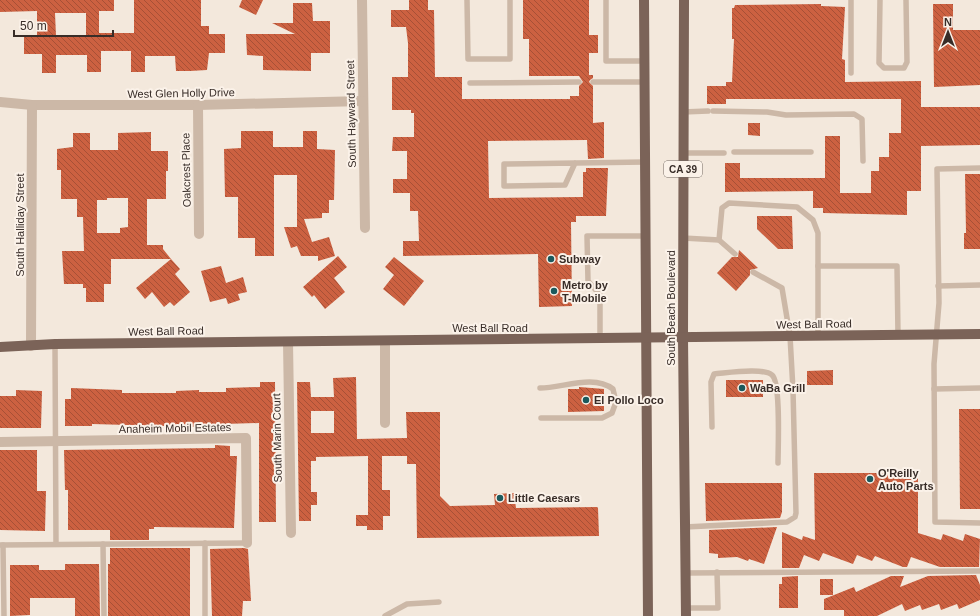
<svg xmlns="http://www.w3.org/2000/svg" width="980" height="616" font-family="Arial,sans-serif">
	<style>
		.building { fill: url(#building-back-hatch); fill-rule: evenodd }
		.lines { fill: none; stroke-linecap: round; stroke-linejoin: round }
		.service { stroke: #ccb8a7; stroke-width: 5.5 }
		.minor { stroke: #ccb8a7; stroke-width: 10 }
		.primary { stroke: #7b6358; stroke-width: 10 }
		.poi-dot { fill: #1b595c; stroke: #fbf2e9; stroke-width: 1.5 }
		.labels { text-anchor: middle; stroke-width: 4; stroke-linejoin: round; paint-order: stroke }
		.shield { fill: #fbf2e9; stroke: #726862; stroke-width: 1 }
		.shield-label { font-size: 10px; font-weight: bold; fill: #382d28 }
		.street-label { font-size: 11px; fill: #382d28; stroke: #fbf2e9 }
		.poi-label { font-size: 11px; font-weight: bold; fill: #382d28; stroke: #fbf2e9; text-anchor: start }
	</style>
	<defs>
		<pattern id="building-back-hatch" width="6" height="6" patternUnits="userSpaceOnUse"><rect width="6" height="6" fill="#cc6141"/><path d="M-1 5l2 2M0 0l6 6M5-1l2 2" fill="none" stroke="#a75036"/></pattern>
	</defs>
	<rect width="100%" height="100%" fill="#f3e8dc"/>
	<g class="building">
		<path d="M0,0H114V11H99V33H134V0H201V26H209V34H225V53H209L207,70L190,71H176L175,56H145V72H131V51H101V72H87V55H56V73H42V54H24V35H37V11L0,12ZM55,13H86V36H56Z"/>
		<path d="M242,0H263L256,15L239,7Z"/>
		<path d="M409,0H428V10H434L435,77H462V99H570V96H579V86L583,82L579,76H529V39H523V0H589V35H598V53H589V75H593V78L590,80L589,82L593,86V123L604,122V158L588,159L587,140L488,141L489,198L583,197V172H586V168H608L606,216H576V222H571L572,306L539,307L538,254L403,256V241H419L418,211H410V193H393V179H407V151H392L393,137H414V113H411V110H392V77H408V43L406,27H391V10H409Z"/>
		<path d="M293,3H312L313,21H330V53H311V71L263,70V56L247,55L246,34H295L272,23H293Z"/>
		<path d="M821,4V6L845,7L842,59L845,60V82L921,81V107H980V145L921,146V191H907V215L823,213V208H813V191L725,192V163H740V178H825V136H840V193H871V171H879V157H889V133H901V99H726V104H707V86H726V82H732L734,39H732V8H734L735,5Z"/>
		<path d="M933,4H953V30H980V85L934,87Z"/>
		<path d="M748,123H760V136L748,135Z"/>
		<path d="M241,131H273V147H303V131H317V149L335,150L334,200H329V213H322V218L304,219L312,242L329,237L335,256L318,261V256H301L297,246L291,248L284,227H297V175H274V256H255V238H238V197H225L224,149L241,148Z"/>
		<path d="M151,132V151H168V171H166V199H147V245H163V249L171,259H111V284H104V302H86V288H83V284H64L62,251H84L83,217H77V199H61V170H57V149L73,147V133H90V150H118V133ZM107,198H128V227L120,228V233H97V200H107Z"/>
		<path d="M965,174H980V249H964V233H966Z"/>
		<path d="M757,216H792L793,249H778L757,229Z"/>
		<path d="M739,250L758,268L750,270V275L736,291L717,273L732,257H738Z"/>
		<path d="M338,256L347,267L334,278L345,292L325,309L314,295L312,297L303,287Z"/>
		<path d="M394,257L424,281L404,306L383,289L394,275L385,267Z"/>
		<path d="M171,259L180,269L175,274L190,292L174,306L170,302L164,307L152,292L145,299L136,288Z"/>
		<path d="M221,266L226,283L243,277L247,292L238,294L240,300L228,304L226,298L210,302L201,271Z"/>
		<path d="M833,370V385H807V371Z"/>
		<path d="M356,377L357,439L407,438L406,412H440V496L450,506L495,505L494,494L514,493L516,508L597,507L598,508L599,536L417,538L416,464H407V456H382V490H390V516H383V530H367V526H356V515H368V456L316,457V461H311V492H317V505H311V521H299L297,382H310L311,397H334L333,378ZM311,411H334V433H311Z"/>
		<rect x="726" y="380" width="37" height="17"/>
		<path d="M260,382H275L276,522H259V423L223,424V426L199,427L92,424V426H65V399H71V388L122,390V393H176V391L199,390V392H226V388L260,387Z"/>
		<path d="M579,387L604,389V411L568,412V389H579Z"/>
		<path d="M16,390L42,391L41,428H0V396H16Z"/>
		<path d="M959,409H980V509H960Z"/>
		<path d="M215,445L230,446V456H237L234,528L154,527V529H149V540H110V530H68V490H65L64,450L215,448Z"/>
		<path d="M0,450H37V491H46L45,531L0,530Z"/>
		<path d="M814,473H918V533L941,540L943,534L963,541L965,534L980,539L979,567H940L911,557L907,567H903L875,556L872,561L857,555L853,564L823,553L819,561L804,555L799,568H782V532L802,540L803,536L815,540Z"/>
		<path d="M705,483H782V512L780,518L706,521Z"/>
		<path d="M777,527L764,564L749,559L748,561L737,557L718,558V554L709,553V530Z"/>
		<path d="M110,548H190V616H108V564H110Z"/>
		<path d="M244,548L248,549L251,601H243L242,616H212L210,549Z"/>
		<path d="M65,564H99L100,616H75V598H30V615L10,616V565H39V570H65Z"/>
		<path d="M976,575L980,585V600L959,609L957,604L941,610L939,604L922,610L920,605L905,611L902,604L877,616H844V610H824V599L854,587L856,592L891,576H904L900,587L928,576Z"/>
		<path d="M798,576V608H779V584H782V577Z"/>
		<rect x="820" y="579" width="13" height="16"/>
	</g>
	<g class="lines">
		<g class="service">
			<path d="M467,0L468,59H510V0"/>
			<path d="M606,0V61H645"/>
			<path d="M851,0V73"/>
			<path d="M880,0L879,63L884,68H904L907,62L906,0"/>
			<path d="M593,82H645"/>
			<path d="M470,83L579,82"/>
			<path d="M713,111L767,112L786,115L854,114L862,119L863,161"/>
			<path d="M683,112L708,111"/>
			<path d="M734,152H811"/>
			<path d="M683,153H724"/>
			<path d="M575,163L565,185L504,186V164L645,162"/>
			<path d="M980,168L937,169L939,303L934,364L935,522L980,523"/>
			<path d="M683,238L719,240L735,254"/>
			<path d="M719,240L722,208L729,203L797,207L813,220L818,233V266"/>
			<path d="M938,286L980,285"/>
			<path d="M818,336V266H897L898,335"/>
			<path d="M600,339V295L588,281L587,236H645"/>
			<path d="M55,344L56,544"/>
			<path d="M540,388C563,388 593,374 613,389L616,402L612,413L602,418H541"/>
			<path d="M934,389L980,388"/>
			<path d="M712,427L711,382L714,374C727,373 763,367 772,375C781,382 778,449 778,463"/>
			<path d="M685,527L787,522L795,517L796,513L793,390L790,336L782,288L753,272"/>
			<path d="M205,543V616"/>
			<path d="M103,544L104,616"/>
			<path d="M0,545L247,543"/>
			<path d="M3,545L4,616"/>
			<path d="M686,573L980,571"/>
			<path d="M686,608H718L717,572"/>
			<path d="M385,616L407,604L439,602"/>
		</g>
		<g class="minor">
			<path d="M362,0L365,228"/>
			<path d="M0,102L32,105H198L363,101"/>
			<path d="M198,105L199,234"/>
			<path d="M385,341V423"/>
			<path d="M288,342L291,533"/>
			<path d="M31,346L32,105"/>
			<path d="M0,442L246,438L247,543"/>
		</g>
		<g class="primary">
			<path d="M644,0L648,616"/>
			<path d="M684,0L683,338L686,616"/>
			<path d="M0,347L55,344L980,334"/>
		</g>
	</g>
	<g class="poi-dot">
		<circle cx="551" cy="259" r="4"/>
		<circle cx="554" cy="291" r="4"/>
		<circle cx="742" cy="388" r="4"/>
		<circle cx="586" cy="400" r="4"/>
		<circle cx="870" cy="479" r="4"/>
		<circle cx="500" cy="498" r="4"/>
	</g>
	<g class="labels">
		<rect class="shield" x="664" y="161" width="38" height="16" rx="3"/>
		<g class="shield-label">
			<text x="683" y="173">CA 39</text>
		</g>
		<g class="street-label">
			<text transform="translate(181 93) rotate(-1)" y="4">West Glen Holly Drive</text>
			<text transform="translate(351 114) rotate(-91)" y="4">South Hayward Street</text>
			<text transform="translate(186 170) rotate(-91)" y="4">Oakcrest Place</text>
			<text transform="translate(20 225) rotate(-90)" y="4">South Halliday Street</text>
			<text transform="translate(671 308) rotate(-90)" y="4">South Beach Boulevard</text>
			<text transform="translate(814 324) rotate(-1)" y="4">West Ball Road</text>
			<text x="490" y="332">West Ball Road</text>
			<text transform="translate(166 331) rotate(-1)" y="4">West Ball Road</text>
			<text transform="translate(175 428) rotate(-1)" y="4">Anaheim Mobil Estates</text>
			<text transform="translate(277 438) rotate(-91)" y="4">South Marin Court</text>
		</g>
		<g class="poi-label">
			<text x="559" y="263">Subway</text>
			<text x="562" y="289">Metro by<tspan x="562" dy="13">T-Mobile</tspan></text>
			<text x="750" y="392">WaBa Grill</text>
			<text x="594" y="404">El Pollo Loco</text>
			<text x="878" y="477">O'Reilly<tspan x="878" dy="13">Auto Parts</tspan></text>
			<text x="508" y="502">Little Caesars</text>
		</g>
	</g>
	<g transform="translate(948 32)" stroke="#fbf2e9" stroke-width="3" paint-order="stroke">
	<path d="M0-3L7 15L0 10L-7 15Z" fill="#382d28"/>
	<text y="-6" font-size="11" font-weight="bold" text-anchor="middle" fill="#382d28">N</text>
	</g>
	<path d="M14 30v6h99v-6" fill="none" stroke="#382d28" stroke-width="2"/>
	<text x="20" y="30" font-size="12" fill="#382d28" stroke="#fbf2e9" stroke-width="3" paint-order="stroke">50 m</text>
</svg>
